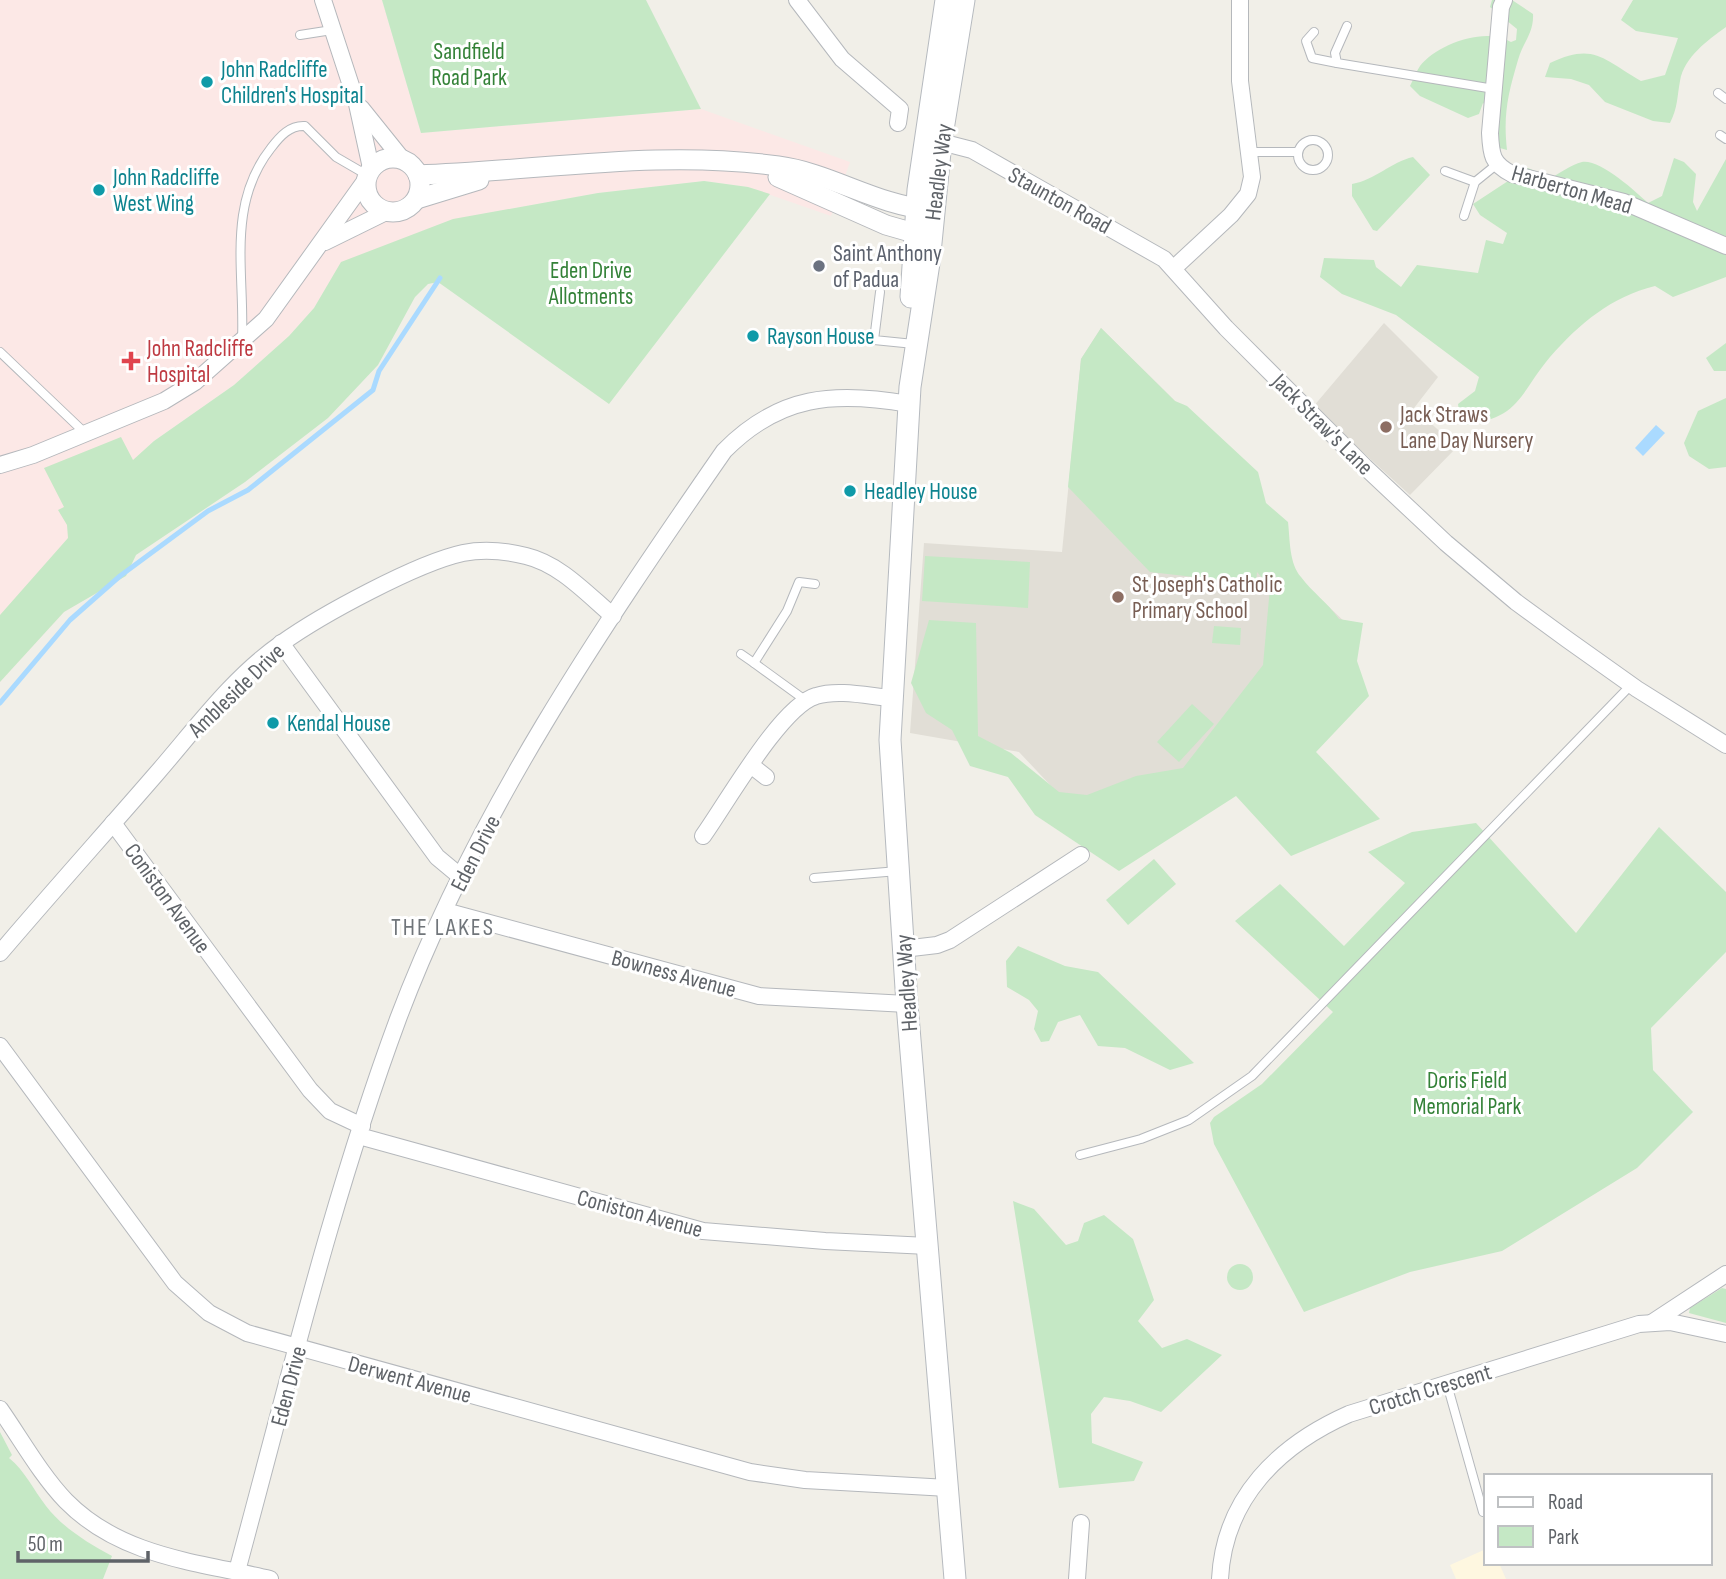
<svg xmlns="http://www.w3.org/2000/svg" width="1726" height="1579" font-family="'Sofia Sans Condensed',sans-serif">
	<style>
		.commercial { fill: #fef7e0 }
		.education { fill: #e1ded6 }
		.medical { fill: #fce8e6 }
		.green { fill: #c5e8c5 }
		.water { fill: #aadaff }
		.lines { fill: none; stroke-linecap: round; stroke-linejoin: round }
		.stream { stroke: #aadaff; stroke-width: 5 }
		.service-casing { stroke: #b5b8bc; stroke-width: 10 }
		.minor-casing { stroke: #b5b8bc; stroke-width: 18 }
		.tertiary-casing { stroke: #b5b8bc; stroke-width: 21 }
		.secondary-casing { stroke: #b6babf; stroke-width: 23 }
		.service { stroke: #fff; stroke-width: 8 }
		.minor { stroke: #fff; stroke-width: 16 }
		.tertiary { stroke: #fff; stroke-width: 19 }
		.secondary { stroke: #fff; stroke-width: 21 }
		.culture-dot { fill: #0f9aa8; stroke: #fff; stroke-width: 2.5 }
		.worship-dot { fill: #6b7280; stroke: #fff; stroke-width: 2.5 }
		.health-dot { fill: #e0444e; stroke: #fff; stroke-width: 2.5 }
		.education-dot { fill: #8d6e63; stroke: #fff; stroke-width: 2.5 }
		.labels { text-anchor: middle; stroke-width: 6; stroke-linejoin: round; paint-order: stroke }
		.park-label { font-size: 23px; fill: #348238; stroke: #fff }
		.culture-label { font-size: 23px; fill: #0d838f; stroke: #fff; text-anchor: start }
		.street-label { font-size: 23px; fill: #5f6368; stroke: #fff }
		.worship-label { font-size: 23px; fill: #5b616d; stroke: #fff; text-anchor: start }
		.health-label { font-size: 23px; fill: #be3a42; stroke: #fff; text-anchor: start }
		.education-label { font-size: 23px; fill: #785e54; stroke: #fff; text-anchor: start }
		.neighbourhood-label { font-size: 24px; letter-spacing: 2px; fill: #70757a; stroke: #fff }
	</style>
	<rect width="100%" height="100%" fill="#f1efe8"/>
	<path class="commercial" d="M1486,1549V1563H1499L1506,1579H1456L1450,1565Z"/>
	<g class="education">
		<path d="M1384,323L1438,377L1414,408L1457,447L1410,495L1313,407Z"/>
		<path d="M1101,328L1248,473L1237,504L1287,567L1349,626L1121,860L1019,752L910,733L924,543L1062,552L1081,359Z"/>
	</g>
	<path class="medical" d="M0,0H382L421,133L701,109L850,162L831,216L748,187L705,181L598,193L482,214L335,273L314,308L289,336L234,385L154,441L89,501L126,576L64,612L0,682Z"/>
	<g class="green">
		<path d="M382,0H646L701,109L421,133Z"/>
		<path d="M1492,0H1512L1533,14C1534,33 1523,42 1518,60C1508,94 1503,114 1507,150L1485,144L1497,112L1483,103L1479,114L1468,118L1420,96L1410,86C1413,80 1416,72 1420,66C1437,44 1486,26 1511,42L1516,40L1517,29L1490,7Z"/>
		<path d="M1633,0H1726V27C1708,40 1684,57 1680,81C1677,97 1678,107 1670,123L1653,121L1605,102L1589,85L1571,79L1545,77L1550,63C1594,42 1603,59 1641,81L1665,75L1678,38L1636,31L1621,20Z"/>
		<path d="M1413,157L1430,175L1377,231L1373,230L1352,196V184C1375,180 1391,162 1413,157Z"/>
		<path d="M1674,158L1684,162L1696,174L1693,202L1697,211L1726,159V277L1673,297L1655,286C1611,297 1580,323 1550,357C1518,395 1521,419 1461,425L1458,404L1475,391L1479,377L1396,315L1342,294L1320,277L1324,258L1374,260L1376,267L1401,287L1417,265L1478,273L1486,240L1503,244L1507,233L1480,215L1473,204L1528,168L1551,178C1560,173 1571,165 1582,162C1600,159 1635,191 1648,203L1662,196Z"/>
		<path d="M704,181L748,187L770,194L609,404L438,282L428,284L415,297L378,365L328,418L245,482L136,555L126,576L64,612L0,682V615L68,538L67,525L58,510L64,507L44,468L121,437L133,460L154,441L234,385L289,336L314,308L341,262L453,219L598,193Z"/>
		<path d="M1101,328L1175,401L1187,406L1258,472L1266,503L1288,522C1290,539 1289,564 1301,577C1313,593 1327,602 1339,619L1363,623L1357,661L1369,696L1316,752L1380,819L1291,856L1236,796L1119,871L1035,815L1008,777L970,766L952,730L926,713L911,683L929,620L976,623L978,736L1011,753L1059,792L1087,795L1136,776L1183,768L1263,665L1270,587L1257,572L1256,584L1150,572L1068,487L1081,359Z"/>
		<path d="M1726,343V371H1714L1706,358Z"/>
		<path d="M1726,398V467L1709,469L1689,456L1684,443L1698,411Z"/>
		<path d="M925,556L1030,562L1028,608L922,601Z"/>
		<path d="M1214,626L1241,628L1240,645L1212,643Z"/>
		<path d="M1192,704L1214,724L1179,762L1157,742Z"/>
		<path d="M1476,823L1576,933L1659,827L1726,892V952L1651,1028L1653,1070L1693,1112L1637,1168L1502,1251L1410,1272L1304,1312L1214,1144L1210,1123L1214,1117L1262,1084L1333,1012L1235,921L1280,884L1344,946L1405,883L1368,852L1412,832Z"/>
		<path d="M1154,859L1176,884L1128,925L1106,900Z"/>
		<path d="M1018,946L1065,966L1098,972L1194,1063L1170,1070L1125,1048L1098,1046L1080,1015L1058,1022L1049,1041L1041,1042L1034,1029L1038,1011L1029,1000L1007,987L1006,961Z"/>
		<path d="M1013,1201L1034,1209L1066,1245L1078,1241L1084,1223L1104,1215L1133,1239L1154,1300L1138,1321L1162,1348L1187,1339L1222,1355L1161,1412L1130,1401L1104,1397L1091,1414L1092,1443L1143,1462L1134,1481L1059,1488Z"/>
		<circle cx="1240" cy="1277" r="13"/>
		<path d="M1722,1288L1726,1289V1323L1689,1313L1690,1308Z"/>
		<path d="M0,1432L12,1455L9,1458C25,1471 33,1489 46,1506C63,1528 88,1543 112,1556L103,1579H0Z"/>
	</g>
	<path class="water" d="M1656,425L1665,433L1643,456L1635,448Z"/>
	<g class="lines">
		<path class="stream" d="M0,703L70,620L120,576L208,511L248,490L373,390L379,371L440,278"/>
		<g class="service-casing">
			<g id="service">
				<path d="M1347,26L1335,53L1337,63L1494,89"/>
				<path d="M1314,32L1306,41L1312,58L1337,63"/>
				<path d="M300,35L332,30"/>
				<path d="M1718,93L1726,99"/>
				<path d="M1720,135L1726,139"/>
				<circle cx="1313" cy="155" r="15"/>
				<path d="M1250,152H1298"/>
				<path d="M1445,171L1475,182"/>
				<path d="M1464,216L1475,182L1496,165"/>
				<path d="M880,292L874,340L914,344"/>
				<path d="M242,340C245,273 226,205 271,148C280,136 290,125 305,126L336,157L367,175"/>
				<path d="M0,352L85,433"/>
				<path d="M741,654L754,663"/>
				<path d="M805,700L754,663L787,611L799,582L815,584"/>
				<path d="M814,878L898,871"/>
				<path d="M1080,1155L1141,1139L1189,1120L1252,1076L1631,685"/>
				<path d="M1447,1384L1483,1512L1486,1510"/>
			</g>
		</g>
		<g class="minor-casing">
			<g id="minor">
				<path d="M323,0L357,104L371,168"/>
				<path d="M797,0L842,59L900,109L898,123"/>
				<path d="M1504,0L1501,7L1490,133C1491,155 1492,164 1512,174L1624,202L1726,246"/>
				<path d="M361,108L402,159"/>
				<path d="M941,142L972,150L1164,259L1226,328L1365,467L1446,543L1516,602L1568,640L1637,689L1726,745"/>
				<path d="M325,242L386,212"/>
				<path d="M1174,268L1231,215L1248,194L1252,177L1240,81V0"/>
				<path d="M0,465L33,455L164,401L195,382L266,319L365,181"/>
				<path d="M281,643L437,857L461,877"/>
				<path d="M752,766L766,777"/>
				<path d="M113,823L310,1090L330,1111L362,1126"/>
				<path d="M703,836C726,804 781,706 816,696C838,689 868,696 891,698"/>
				<path d="M445,911L759,996L907,1004"/>
				<path d="M903,949L937,945L950,940L1081,855"/>
				<path d="M0,953C52,892 105,833 157,773C196,728 233,677 282,643C321,615 417,563 463,553C483,549 506,551 526,556C560,564 587,594 613,616"/>
				<path d="M0,1046L175,1283L209,1313L247,1333L750,1472L805,1480L948,1488"/>
				<path d="M359,1136L703,1231L825,1241L928,1246"/>
				<path d="M1653,1322L1726,1274"/>
				<path d="M0,1409C21,1439 41,1475 66,1501C121,1557 198,1562 270,1579"/>
				<path d="M237,1571C287,1387 332,1197 398,1019C475,814 600,630 724,451C779,395 834,391 909,404"/>
				<path d="M1077,1579L1081,1523"/>
				<path d="M1220,1579C1224,1498 1279,1445 1349,1414L1639,1324L1670,1322L1726,1334"/>
			</g>
		</g>
		<g class="tertiary-casing">
			<g id="tertiary">
				<circle cx="393" cy="185" r="27"/>
				<path d="M418,175C539,171 659,149 778,166C831,173 875,205 931,210"/>
				<path d="M778,177L886,225L928,237"/>
				<path d="M417,199L479,180"/>
			</g>
		</g>
		<g class="secondary-casing">
			<g id="secondary">
				<path d="M911,297L918,190L946,0"/>
				<path d="M955,1579L907,1004L890,740L910,387L929,263L941,142L964,0"/>
			</g>
		</g>
		<use href="#service" class="service"/>
		<use href="#minor" class="minor"/>
		<use href="#tertiary" class="tertiary"/>
		<use href="#secondary" class="secondary"/>
	</g>
	<g class="culture-dot">
		<circle cx="207" cy="82" r="7"/>
		<circle cx="99" cy="190" r="7"/>
		<circle cx="753" cy="336" r="7"/>
		<circle cx="850" cy="491" r="7"/>
		<circle cx="273" cy="723" r="7"/>
	</g>
	<circle class="worship-dot" cx="819" cy="266" r="7"/>
	<path class="health-dot" d="M127.5 350.5h7v7h7v7h-7v7h-7v-7h-7v-7h7z"/>
	<g class="education-dot">
		<circle cx="1386" cy="427" r="7"/>
		<circle cx="1118" cy="597" r="7"/>
	</g>
	<g class="labels">
		<g class="park-label">
			<text x="469" y="59">Sandfield<tspan x="469" dy="26">Road Park</tspan></text>
			<text x="591" y="278">Eden Drive<tspan x="591" dy="26">Allotments</tspan></text>
			<text x="1467" y="1088">Doris Field<tspan x="1467" dy="26">Memorial Park</tspan></text>
		</g>
		<g class="culture-label">
			<text x="221" y="77">John Radcliffe<tspan x="221" dy="26">Children's Hospital</tspan></text>
			<text x="113" y="185">John Radcliffe<tspan x="113" dy="26">West Wing</tspan></text>
			<text x="767" y="344">Rayson House</text>
			<text x="864" y="499">Headley House</text>
			<text x="287" y="731">Kendal House</text>
		</g>
		<g class="street-label">
			<text transform="translate(938 172) rotate(-83)" y="8">Headley Way</text>
			<text transform="translate(1572 189) rotate(16)" y="8">Harberton Mead</text>
			<text transform="translate(1060 200) rotate(29)" y="8">Staunton Road</text>
			<text transform="translate(1323 424) rotate(45)" y="8">Jack Straw's Lane</text>
			<text transform="translate(236 690) rotate(-44)" y="8">Ambleside Drive</text>
			<text transform="translate(475 853) rotate(-63)" y="8">Eden Drive</text>
			<text transform="translate(168 898) rotate(54)" y="8">Coniston Avenue</text>
			<text transform="translate(674 973) rotate(15)" y="8">Bowness Avenue</text>
			<text transform="translate(906 983) rotate(-94)" y="8">Headley Way</text>
			<text transform="translate(640 1213) rotate(15)" y="8">Coniston Avenue</text>
			<text transform="translate(410 1379) rotate(15)" y="8">Derwent Avenue</text>
			<text transform="translate(288 1386) rotate(-75)" y="8">Eden Drive</text>
			<text transform="translate(1430 1389) rotate(-17)" y="8">Crotch Crescent</text>
		</g>
		<g class="worship-label">
			<text x="833" y="261">Saint Anthony<tspan x="833" dy="26">of Padua</tspan></text>
		</g>
		<g class="health-label">
			<text x="147" y="356">John Radcliffe<tspan x="147" dy="26">Hospital</tspan></text>
		</g>
		<g class="education-label">
			<text x="1400" y="422">Jack Straws<tspan x="1400" dy="26">Lane Day Nursery</tspan></text>
			<text x="1132" y="592">St Joseph's Catholic<tspan x="1132" dy="26">Primary School</tspan></text>
		</g>
		<g class="neighbourhood-label">
			<text x="443" y="935">THE LAKES</text>
		</g>
	</g>
	<rect x="1484" y="1474" width="228" height="91" fill="#ffffff" stroke="#bfc1c3" stroke-width="2"/>
	<rect x="1498" y="1497" width="35" height="10" fill="#ffffff" stroke="#bfc1c3" stroke-width="2"/>
	<text x="1548" y="1509" font-size="21" fill="#5f6368">Road</text>
	<rect x="1498" y="1526" width="35" height="21" fill="#c5e8c5" stroke="#bfc1c3" stroke-width="2"/>
	<text x="1548" y="1544" font-size="21" fill="#5f6368">Park</text>
	<path d="M18 1551v10h130v-10" fill="none" stroke="#5f6368" stroke-width="3.5"/>
	<text x="28" y="1551" font-size="21" fill="#5f6368" stroke="#ffffff" stroke-width="5" paint-order="stroke">50 m</text>
</svg>
